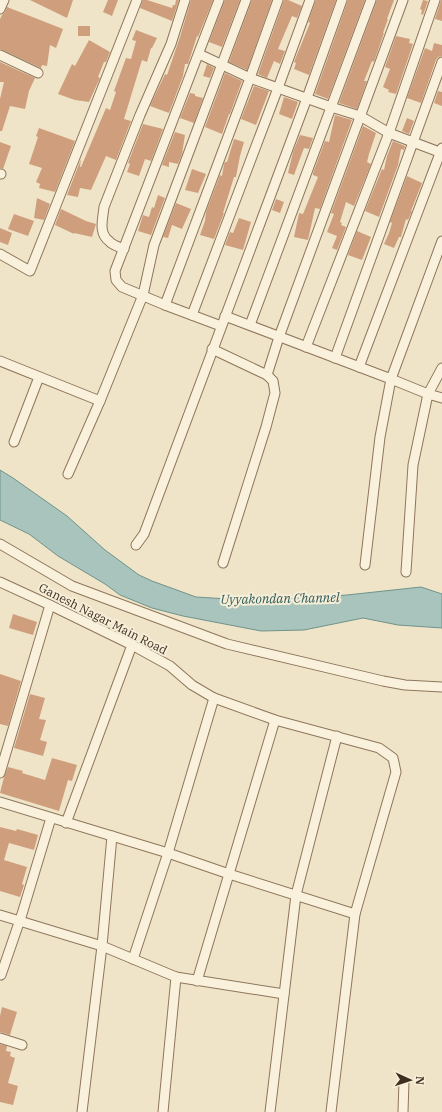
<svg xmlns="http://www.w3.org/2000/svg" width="442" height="1112" font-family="'IBM Plex Serif',serif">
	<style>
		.water { fill: #a9c4bc; stroke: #6f938a }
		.building { fill: #cf9f7d }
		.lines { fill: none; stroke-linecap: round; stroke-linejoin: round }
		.minor-casing { stroke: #8d765c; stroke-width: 11 }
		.minor { stroke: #faf1dc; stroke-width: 9 }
		.labels { text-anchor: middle; stroke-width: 4; stroke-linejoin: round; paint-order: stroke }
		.street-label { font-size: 12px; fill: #3d2e20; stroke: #f7eed8 }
		.water-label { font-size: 13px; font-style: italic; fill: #2f5d5a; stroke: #f7eed8 }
	</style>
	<rect width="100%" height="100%" fill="#f0e4c8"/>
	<path class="water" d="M0,470L13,478L67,516L105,550L139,575L152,581L196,597L245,600H266L347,595L421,587L442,594V628L398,625L363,618L304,630L261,631L183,616L152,608L120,595L105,584L58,556L29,534L0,520Z"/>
	<g class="building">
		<path d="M30,0H73L67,18Z"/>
		<path d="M108,0H118L112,16L103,12Z"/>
		<path d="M143,0H147L172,8L173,5H175L176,0H179L172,21L140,8Z"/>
		<path d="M191,0H213L198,37L197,36L188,64H185L183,76L169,113L150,106L165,74L167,75L180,37Z"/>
		<path d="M225,0H240L222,47L209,42Z"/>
		<path d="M252,0H272L247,70L229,62Z"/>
		<path d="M284,0H288L302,6L297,18L292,16L278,49L285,51L280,64L274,61L267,78L258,74Z"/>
		<path d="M316,0H336L309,75L294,69L296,63L294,62L310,23L308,22Z"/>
		<path d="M348,0H365L328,99L315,94Z"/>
		<path d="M377,0H394L387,19H388L383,33H384L374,62L372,61L364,81H367L357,109L339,103Z"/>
		<path d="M423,0L428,1L423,15L421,14L422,10L420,9Z"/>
		<path d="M441,0H442V21L435,19Z"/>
		<path d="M7,7L63,29L56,48L50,45L47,66L42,65L41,68L0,49V19L2,15L5,12Z"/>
		<rect x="78" y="26" width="12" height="10"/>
		<path d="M136,30L157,38L152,48H151L147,62L142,60L124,119L131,121L116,160L106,156L91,190L80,188L78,197L67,195L81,159L80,167H81L106,108L110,110L116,92L114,91L126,58L131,59L136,41L132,40Z"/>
		<path d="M396,36L410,39L409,43L413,44L396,94L388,92L389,90L383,87L390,69L385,67Z"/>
		<path d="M89,40L110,52L106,62H104L98,77L100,78L89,102L75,100L58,94L72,64L75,66Z"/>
		<path d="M434,43L442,45V56L438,57L436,60L421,103L407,98L425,48L432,51Z"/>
		<path d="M0,62L35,78L29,91L25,109L10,106L2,131H0V99L4,82H0Z"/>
		<path d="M207,64L214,68L210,78L203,76Z"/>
		<path d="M225,73L242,81L230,114H229L222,134L205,127Z"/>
		<path d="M254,86L269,91L256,125L241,119Z"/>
		<path d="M438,91L442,92V106L434,103Z"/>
		<path d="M190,93L195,94V96L203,98L194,123L180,118Z"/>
		<path d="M284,97L298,102L292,119L279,114Z"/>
		<path d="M335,115L352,120L320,209L315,208L308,240L294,237L299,213L303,214L318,177L313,175V173L325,141L329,142Z"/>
		<path d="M407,118L414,121L409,134L402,131Z"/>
		<path d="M143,124L163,129L151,161L145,159L139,176L127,172L130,164L128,163Z"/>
		<path d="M363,126L376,133L369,154L367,162L371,164L354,206L346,202L340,222L342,223L341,225L346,227L337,250L332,248L337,236L327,232L334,214L331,213Z"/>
		<path d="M39,128L75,141L55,192L39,188L40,184L36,182L42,168L29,164L38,137L36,136Z"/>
		<path d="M175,132L185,135L182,154L178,164L169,162V167L162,165Z"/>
		<path d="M300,135L313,138L309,149L304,148L294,175L288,173L293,152Z"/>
		<path d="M234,139L244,142L240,156L236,177H234L223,213H224L214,239L200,235L205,221L206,212L220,175L222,176L224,164L225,162H227Z"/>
		<path d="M393,141L405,146L404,150L401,149L398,165L379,217L365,211L382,169L384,170L387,156Z"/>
		<path d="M0,142L11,146L3,169L0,168Z"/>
		<path d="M192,169L206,174L198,193L185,190Z"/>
		<path d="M407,176L422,183L411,211H412L408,220L406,219L401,237H399L394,248L384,244L389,233L392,223L390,222Z"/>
		<path d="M158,195L165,198L151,235L138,231L143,215L149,217L152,207L154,208Z"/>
		<path d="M37,198L50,204L44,220L34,218Z"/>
		<path d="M276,199L284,202L280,213L272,210Z"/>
		<path d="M176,203L191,209L182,229L172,225L168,238L163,237Z"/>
		<path d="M61,209L86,221L96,224L92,237L74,233V234L55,225Z"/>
		<path d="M14,214L34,221L28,236L8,229Z"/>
		<path d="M239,218L251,222L243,250L225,245L230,232L233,233Z"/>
		<path d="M0,228L12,233L8,245L0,242Z"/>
		<path d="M357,231L371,237L362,260L348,255Z"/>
		<path d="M13,614L37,622L33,635L9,628Z"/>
		<path d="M0,674L21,681L8,726L0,724Z"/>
		<path d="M30,694L45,698L39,719L46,720L40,740L47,742L43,756L14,748Z"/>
		<path d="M52,758L77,765L72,781L68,780L59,811L0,793L4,777L8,767L23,771L22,773L45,780Z"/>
		<path d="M0,827L16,831L17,829L38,835L34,850L9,843L4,860L27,867L22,884L24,885L20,897L0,891Z"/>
		<path d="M2,1007L17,1012L10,1035L0,1032V1016Z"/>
		<path d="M0,1044L7,1046L6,1051L11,1052L10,1056L15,1058L8,1083L18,1086L13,1105L0,1102Z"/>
	</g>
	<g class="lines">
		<g class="minor-casing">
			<g id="minor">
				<path d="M219,0L115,271L116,280L122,287L165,305L221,326"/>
				<path d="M0,9L4,0"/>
				<path d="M199,54L250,78L331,107L360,116L389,133L442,153"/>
				<path d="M0,55L38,73"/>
				<path d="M0,174H1"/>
				<path d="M124,249C119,247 112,245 109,241C98,233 103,218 104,207L140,115L171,44L185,0"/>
				<path d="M0,254L30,271L53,213L137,0"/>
				<path d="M165,305L250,78L278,0"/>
				<path d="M192,315L278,88L310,0"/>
				<path d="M225,316L391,379L442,241"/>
				<path d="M250,325L371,0"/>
				<path d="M306,347L389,133L435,0"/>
				<path d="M212,349L267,375L273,381L275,393L266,427L223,563"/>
				<path d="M335,358L442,62"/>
				<path d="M0,361L100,401"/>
				<path d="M359,367L442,148"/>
				<path d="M267,375L279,337L403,0"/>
				<path d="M14,442L39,377"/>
				<path d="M68,474L100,401L143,295L154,245L246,0"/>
				<path d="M0,544L72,586L227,644L383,681L405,685L442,687"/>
				<path d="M136,545L144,534L307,98L342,0"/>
				<path d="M365,565L380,437L391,379L428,394L442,368"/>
				<path d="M406,572L413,465L428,394L442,398"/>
				<path d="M0,582L50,605L132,645L170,666L192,685L214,698L275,720L379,748L393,758L396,772L355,914L331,1112"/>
				<path d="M0,773L50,605"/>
				<path d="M0,802L168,853L229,874L355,914"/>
				<path d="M66,823L132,645"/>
				<path d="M0,915L102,946L176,977L284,994"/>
				<path d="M133,959L168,853L214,698"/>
				<path d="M1,975L22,914L51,818"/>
				<path d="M197,981L275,720"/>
				<path d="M0,1038L22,1045"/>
				<path d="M82,1112L102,946L112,836"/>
				<path d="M163,1112L176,977"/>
				<path d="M270,1112L296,895L337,736"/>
				<path d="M403,1112L404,1081"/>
			</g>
		</g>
		<use href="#minor" class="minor"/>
	</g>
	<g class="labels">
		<g class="street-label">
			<text transform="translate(103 619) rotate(27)" y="4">Ganesh Nagar Main Road</text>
		</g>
		<g class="water-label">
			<text transform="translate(280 598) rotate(-1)" y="5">Uyyakondan Channel</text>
		</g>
	</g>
	<g transform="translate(410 1080) rotate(93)" stroke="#f7eed8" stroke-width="3" paint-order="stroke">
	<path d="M0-3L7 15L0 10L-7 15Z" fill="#3d2e20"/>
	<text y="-6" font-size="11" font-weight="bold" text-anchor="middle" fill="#3d2e20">N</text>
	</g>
</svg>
